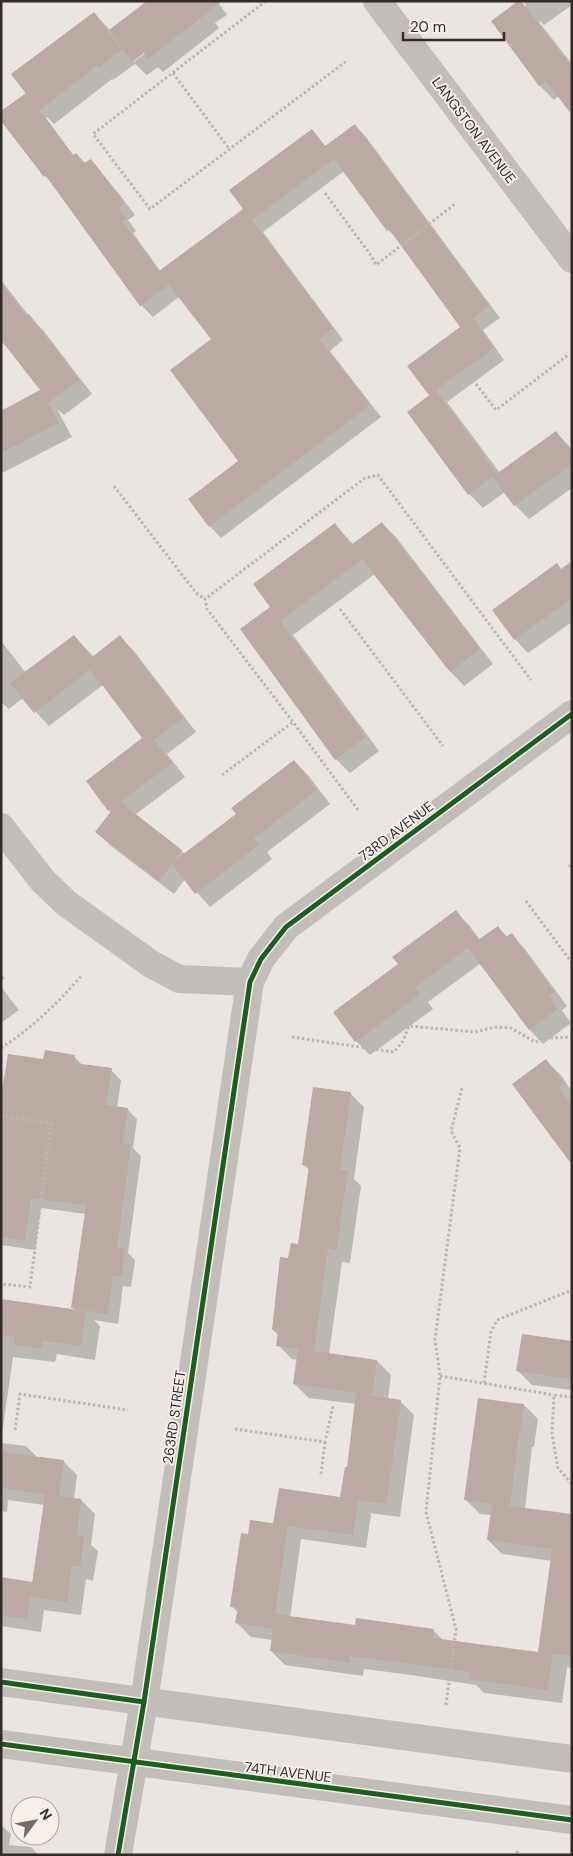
<svg xmlns="http://www.w3.org/2000/svg" width="573" height="1856" font-family="'DM Sans',sans-serif">
	<style>
		.shadow { fill: #0003; fill-rule: evenodd }
		.building { fill: #bca9a4 }
		.lines { fill: none; stroke-linecap: round; stroke-linejoin: round }
		.path { stroke: #bcb6b2; stroke-width: 3; stroke-dasharray: 2.5 2.5; stroke-linecap: butt }
		.minor { stroke: #c3bdba; stroke-width: 28 }
		.cycleway-casing { stroke: #f7efe8; stroke-width: 8 }
		.cycleway { stroke: #1b5e20; stroke-width: 5 }
		.labels { text-anchor: middle; stroke-width: 4; stroke-linejoin: round; paint-order: stroke }
		.street-label { font-size: 14px; fill: #332b28; stroke: #f7efe8 }
	</style>
	<rect width="100%" height="100%" fill="#eae5e0"/>
	<g class="shadow">
		<path d="M217,1L227,15L215,23L219,28L163,72L158,67L147,75L135,64L113,80L112,79L54,124L47,117L46,118L74,156L76,154L86,164L91,160L119,194L135,215L128,220L136,231L133,233L161,272L245,209L312,130L326,147L355,126L366,137L500,318L483,330L504,360L447,402L500,473L556,432L572,449V488L529,519L515,505L505,492L483,508L469,494L431,396L409,366L462,328L398,239L388,230L344,171L263,232L343,340L330,351L381,417L221,538L210,526L240,461L213,339L180,296L153,317L141,305L55,186L45,176L26,95L94,13L110,30ZM148,48L150,50L133,62V59Z"/>
		<path d="M523,1H572V5L544,25L540,21L539,22L572,64V114L559,96L554,100L540,86L493,21L525,6L526,5Z"/>
		<path d="M1,280L29,316L43,330L92,394L64,415L57,409L72,437L2,473L1,412L42,391L12,352L3,343L1,344Z"/>
		<path d="M382,524L396,537L493,664L464,686L451,672L375,574L293,635L379,751L350,773L336,759L272,607L335,525L354,545Z"/>
		<path d="M572,562V622L528,653L515,639L561,570Z"/>
		<path d="M74,636L94,657L120,637L134,651L196,732L167,754L185,777L135,815L185,854L238,814L294,761L308,775L330,804L267,852L272,859L210,907L185,879L174,894L111,846L97,832L111,813L87,782L143,739L103,685L49,726L23,698L9,709L1,702V641L26,673Z"/>
		<path d="M456,912L470,926L480,940L498,928L508,937L511,935L525,949L567,1006L562,1010L571,1023L543,1044L530,1030L481,963L428,1002L433,1009L370,1055L356,1041L400,964Z"/>
		<path d="M1,973L5,978L1,981Z"/>
		<path d="M1,987L19,1010L1,1023Z"/>
		<path d="M74,1056L83,1066L111,1070L121,1080L117,1108L127,1109L137,1119L133,1148L141,1156L128,1253L135,1260L131,1287L123,1286L118,1324L94,1320L100,1326L95,1360L57,1354L55,1362L13,1357L1,1441V1300L75,1310L73,1308L86,1214L41,1208L35,1250L1,1245V1105L44,1060Z"/>
		<path d="M546,1061L560,1074L572,1091V1163Z"/>
		<path d="M350,1093L364,1107L354,1179L361,1186L350,1263L342,1262L329,1354L377,1361L391,1375L388,1399L400,1401L414,1415L400,1517L369,1513L371,1515L366,1548L301,1539L290,1618L356,1627L433,1630L444,1641L540,1653L552,1561L502,1554L488,1540L492,1515L480,1514L466,1500L524,1405L538,1419L534,1447H532L525,1509L572,1516V1668L567,1667L562,1703L484,1693L476,1685L404,1674L364,1669L363,1676L285,1665L271,1651L273,1640L251,1637L237,1623L238,1613L232,1606L249,1536L341,1499L348,1468L356,1404L309,1398L294,1384L298,1360L292,1359L278,1345L279,1336L273,1330L289,1259L299,1246L310,1171L303,1164Z"/>
		<path d="M572,1342V1390L532,1385L518,1371Z"/>
		<path d="M1,1443L26,1446L37,1457L63,1461L77,1475L74,1499L81,1500L95,1514L91,1545L98,1551L93,1581L86,1579L81,1615L44,1610L41,1632L1,1626V1578L33,1584L44,1505L8,1500L7,1512L1,1511Z"/>
		<path d="M1,1825L11,1834L9,1845L31,1847L38,1855H1Z"/>
	</g>
	<g class="building">
		<path d="M147,1H222L148,59L144,53L132,62L109,30Z"/>
		<path d="M518,1H521L572,68V115L546,81L539,86L491,21Z"/>
		<path d="M94,12L122,50L99,67L97,65L39,111L11,74Z"/>
		<path d="M26,93L73,155L76,153L84,163L91,159L108,181L124,203L118,208L126,219L122,221L159,271L243,209L229,190L312,129L325,146L355,124L489,306L473,318L494,348L429,395L407,366L460,327L389,229L387,231L334,159L252,220L333,328L319,339L370,405L209,527L188,499L238,461L170,370L211,339L169,285L140,306L46,176L44,177L1,121V111Z"/>
		<path d="M1,283L26,316L29,314L79,380L49,402L44,396L59,423L1,453V411L40,390L1,340Z"/>
		<path d="M436,390L497,474L495,475L524,454L556,431L572,453V464L514,506L492,477L468,495L407,412Z"/>
		<path d="M382,522L480,649L450,672L351,545Z"/>
		<path d="M335,523L362,559L280,621L366,737L335,760L240,629L270,607L253,584Z"/>
		<path d="M572,561V598L514,640L492,610L557,563L561,569Z"/>
		<path d="M74,635L92,657L120,635L183,718L154,740L172,763L120,802L182,850L174,861L236,814L231,808L294,760L317,790L254,838L259,845L195,894L172,864L159,881L95,832L115,806L108,811L86,781L142,738L103,686L90,670L34,713L10,683Z"/>
		<path d="M456,910L478,940L498,926L506,937L512,933L554,992L549,996L558,1009L529,1030L468,948L415,987L420,994L355,1042L333,1012L398,964L392,957Z"/>
		<path d="M45,1050L75,1055L74,1063L112,1068L106,1105L128,1108L123,1143L131,1144L117,1248L125,1249L121,1277L113,1276L108,1314L71,1308L86,1205L31,1198L25,1241L1,1237V1096L8,1054L43,1059Z"/>
		<path d="M546,1059L564,1083L558,1087L572,1106V1165L512,1084Z"/>
		<path d="M313,1087L351,1092L340,1170L348,1171L342,1210L337,1250L328,1248L314,1351L377,1360L372,1395L293,1384L298,1349L276,1346L278,1331L272,1330L280,1257L288,1258L291,1243L298,1244L309,1166L302,1165Z"/>
		<path d="M1,1299L86,1311L81,1346L43,1341L41,1349L14,1345L15,1337L1,1335Z"/>
		<path d="M522,1334L572,1341V1379L516,1371Z"/>
		<path d="M356,1393L401,1400L386,1504L349,1499L358,1500L353,1535L288,1526L275,1614L355,1625L356,1618L434,1629L433,1638L538,1652L552,1549L487,1540L492,1504L464,1500L478,1398L524,1404L520,1433H519L510,1506L572,1514L570,1529H572V1656L553,1654L548,1690L469,1679L470,1672L390,1661L350,1656V1663L270,1651L273,1629L235,1623L238,1608L230,1607L241,1533L248,1534L250,1520L278,1524H273L279,1488L340,1497L345,1467H347Z"/>
		<path d="M1,1452L64,1460L59,1496L81,1499L77,1535L84,1536L80,1567L72,1566L67,1602L30,1597L27,1619L1,1615V1577L32,1582V1584L45,1494L1,1488Z"/>
	</g>
	<g class="lines">
		<g class="path">
			<path d="M266,1L93,134L150,209L348,60"/>
			<path d="M173,73L230,150"/>
			<path d="M325,193L372,257L376,265L455,204"/>
			<path d="M476,384L496,410L568,355"/>
			<path d="M114,486L196,593L205,599"/>
			<path d="M340,609L443,746"/>
			<path d="M222,775L293,722"/>
			<path d="M358,810L293,722L207,609L205,599L365,478L378,475L531,680"/>
			<path d="M569,865L572,868"/>
			<path d="M526,901L572,963"/>
			<path d="M292,1037L394,1052L403,1041L409,1026L475,1032L495,1027L511,1028L535,1042L551,1038L572,1037"/>
			<path d="M1,1048C32,1028 58,1003 82,975"/>
			<path d="M1,1116L51,1123L30,1287L1,1284"/>
			<path d="M440,1376L554,1395"/>
			<path d="M484,1383L491,1332L497,1320L572,1290"/>
			<path d="M572,1397L554,1395L552,1434L558,1468L572,1484"/>
			<path d="M235,1429L325,1442L333,1406"/>
			<path d="M15,1430L20,1394L128,1410"/>
			<path d="M321,1474L325,1442"/>
			<path d="M446,1705L456,1629L426,1512L440,1376L435,1339L460,1148L451,1131L462,1088"/>
			<path d="M517,1851L518,1855"/>
		</g>
		<g class="minor">
			<path d="M377,1L572,259"/>
			<path d="M1,827L43,881L66,903L151,964L179,979L250,982"/>
			<path d="M1,1682L572,1759"/>
			<path d="M1,1744L572,1820"/>
			<path d="M118,1855L144,1702L250,982L261,959L286,927L572,714"/>
		</g>
		<g class="cycleway-casing">
			<g id="cycleway">
				<path d="M1,1682L144,1702"/>
				<path d="M1,1744L572,1820"/>
				<path d="M118,1855L144,1702L250,982L261,959L286,927L572,714"/>
			</g>
		</g>
		<use href="#cycleway" class="cycleway"/>
	</g>
	<g class="labels">
		<g class="street-label">
			<text transform="translate(474 130) rotate(53)" y="5">LANGSTON AVENUE</text>
			<text transform="translate(396 831) rotate(-37)" y="5">73RD AVENUE</text>
			<text transform="translate(174 1417) rotate(-82)" y="5">263RD STREET</text>
			<text transform="translate(288 1772) rotate(7)" y="5">74TH AVENUE</text>
		</g>
	</g>
	<rect width="573" height="1856" fill="none" stroke="#332b28" stroke-width="5"/>
	<g transform="translate(35 1821) rotate(58)"><circle r="24" fill="#f7efe8" stroke="#a9a19b"/>
	<path d="M0-4L9 19L0 12L-9 19Z" fill="#736c68"/>
	<text y="-8" font-size="14" font-weight="bold" text-anchor="middle" fill="#332b28">N</text>
	</g>
	<path d="M403 32v8h101v-8" fill="none" stroke="#332b28" stroke-width="2.5"/>
	<text x="410" y="32" font-size="15" fill="#332b28" stroke="#f7efe8" stroke-width="4" paint-order="stroke">20 m</text>
</svg>
